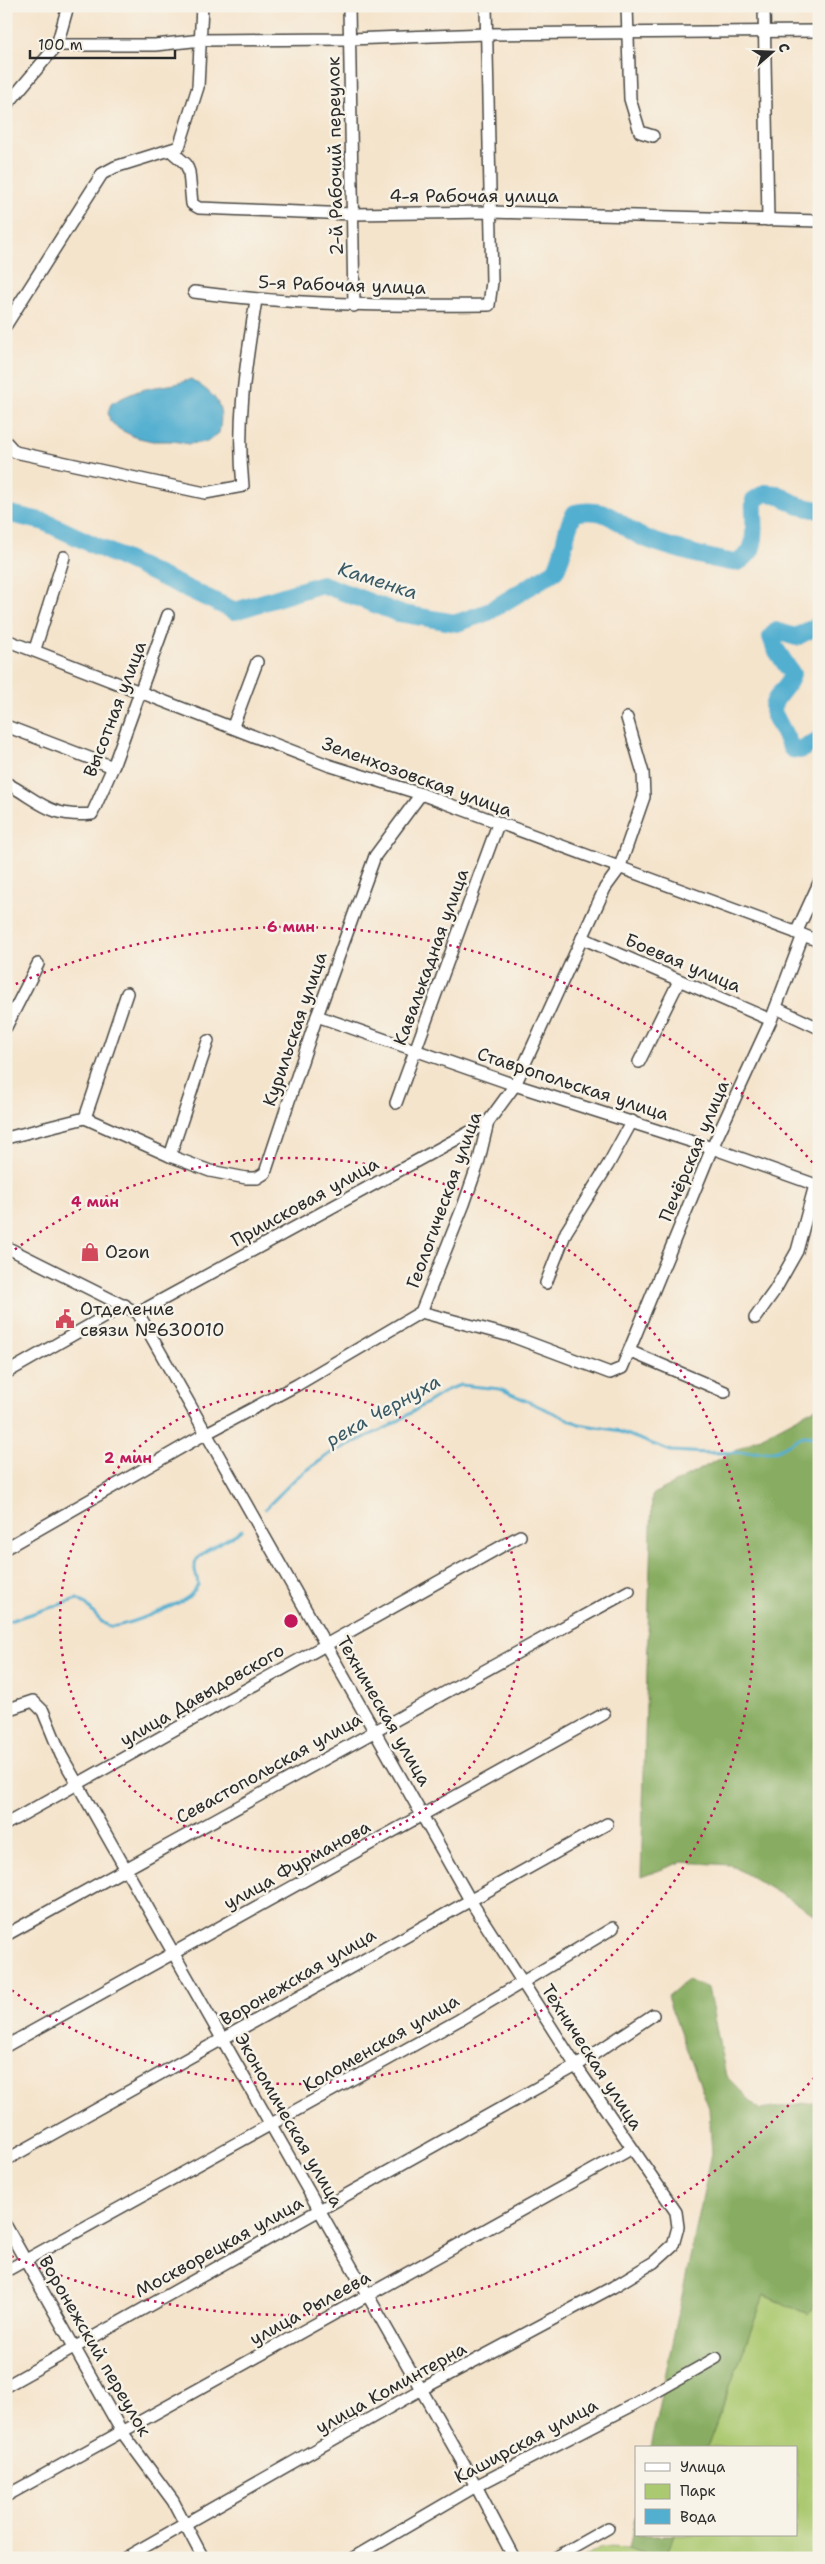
<svg xmlns="http://www.w3.org/2000/svg" width="825" height="2564" font-family="'Shantell Sans',sans-serif">
	<style>
		.green { fill: #abc970; stroke: #6b7a4e }
		.forest { fill: #88ad62; stroke: #5a6c46 }
		.water { fill: #52afd0; stroke: #3e6d7e }
		.lines { fill: none; stroke-linecap: round; stroke-linejoin: round }
		.stream { stroke: #52afd0; stroke-width: 3 }
		.river { stroke: #52afd0; stroke-width: 18 }
		.minor-casing { stroke: #494743; stroke-width: 14 }
		.minor { stroke: #fff; stroke-width: 11 }
		.ring { fill: none; stroke: #c2185b; stroke-width: 2.5; stroke-dasharray: 2.5 5 }
		.labels { text-anchor: middle; stroke-width: 5; stroke-linejoin: round; paint-order: stroke }
		.street-label { font-size: 18px; fill: #2b2b2b; stroke: #f7f3e8 }
		.poi-label { font-size: 18px; fill: #2b2b2b; stroke: #f7f3e8; text-anchor: start }
		.water-label { font-size: 19px; font-style: italic; fill: #395965; stroke: #f7f3e8 }
		.centre { fill: #c2185b; stroke: #f7f3e8; stroke-width: 2.5 }
		.ring-label { font-size: 15px; text-anchor: middle; font-weight: bold; fill: #c2185b; stroke: #f7f3e8; stroke-width: 5; stroke-linejoin: round; paint-order: stroke }
	</style>
	<rect width="100%" height="100%" fill="#f7f3e8"/>
	<filter id="ink" filterUnits="userSpaceOnUse"><feTurbulence type="fractalNoise" baseFrequency=".02" numOctaves="2"/><feDisplacementMap in="SourceGraphic" scale="10" xChannelSelector="R" yChannelSelector="G"/><feConvolveMatrix kernelMatrix="1 2 1 2 8 2 1 2 1" color-interpolation-filters="sRGB"/></filter>
	<filter id="wash" filterUnits="userSpaceOnUse"><feTurbulence type="fractalNoise" baseFrequency=".0096" numOctaves="4" result="noise"/><feDisplacementMap in="SourceGraphic" scale="20" xChannelSelector="R" yChannelSelector="G"/><feGaussianBlur stdDeviation="1.12" result="paint"/><feColorMatrix in="noise" values="0 0 0 0 0 0 0 0 0 0 0 0 0 0 0 0 0 1.4 0 .05"/><feComposite in="paint" operator="in"/></filter>
	<g filter="url(#wash)">
		<rect width="100%" height="100%" fill="#f5e4cc"/>
		<g class="green">
			<path d="M764,2295L808,2314L819,2299L817,2558H665L674,2535H796V2448H707Z"/>
			<path d="M601,2547L629,2548L656,2558H582Z"/>
		</g>
		<g class="forest">
			<path d="M819,1406V1917L731,1865L682,1862L641,1877L652,1495Z"/>
			<path d="M687,1980L708,1988L726,2076L760,2110L819,2101V2299L808,2314L764,2295L707,2448H650L712,2153L709,2108L667,1997Z"/>
			<path d="M636,2513V2535H674L665,2558H656L629,2548Z"/>
		</g>
		<path class="water" d="M191,379C216,396 225,403 219,433L207,442L188,444L174,441H152L135,437L119,429L110,421L108,412L111,404C125,396 140,389 156,387C169,385 179,384 191,379Z"/>
		<g class="lines">
			<g class="stream">
				<path d="M265,1509L296,1478L331,1453L390,1426L449,1389L461,1385L500,1389L579,1424L615,1430L671,1451L707,1453L766,1452L778,1450L803,1436L819,1437"/>
				<path d="M6,1622L77,1599C91,1604 95,1621 109,1626C120,1629 178,1605 188,1597C192,1594 195,1589 198,1585C198,1578 194,1572 195,1565C196,1551 231,1539 242,1530"/>
			</g>
			<g class="river">
				<path d="M6,513L45,522L235,611L322,584L398,613L457,623L488,612L555,571C566,553 563,530 575,513C584,511 592,511 602,513C616,517 625,528 638,535C651,542 724,564 737,562C741,561 749,554 751,550C757,535 753,516 754,500L765,493L777,494L799,506L819,510"/>
				<path d="M819,625L796,637L776,631L771,637L775,648L792,674C790,688 768,699 774,714L792,749L800,750L819,740"/>
			</g>
		</g>
	</g>
	<g filter="url(#ink)">
		<g class="lines">
			<g class="minor-casing">
				<g id="minor">
					<path d="M349,6L354,306"/>
					<path d="M627,6L630,99L640,132L653,136"/>
					<path d="M764,6L768,220"/>
					<path d="M57,45H155L202,40L350,39L487,34L819,31"/>
					<path d="M6,106L57,45L68,6"/>
					<path d="M171,151L186,164L189,172L192,204L199,208L353,214L490,212L819,221"/>
					<path d="M194,292C292,305 390,306 489,305L492,282L486,6"/>
					<path d="M6,325L102,174L115,167L179,147L198,87L202,6"/>
					<path d="M6,442L15,452L205,493L243,486C236,422 246,363 256,300"/>
					<path d="M6,640L328,765L421,794L819,941"/>
					<path d="M35,649L64,557"/>
					<path d="M6,726L113,767"/>
					<path d="M233,726L257,662"/>
					<path d="M6,783C40,801 49,818 92,814L113,767L168,615"/>
					<path d="M796,933L819,883"/>
					<path d="M582,938L771,1020"/>
					<path d="M776,1008L819,1028"/>
					<path d="M317,1016L515,1085L712,1148L819,1186"/>
					<path d="M6,1027L38,964"/>
					<path d="M639,1062L679,981"/>
					<path d="M396,1103L498,824"/>
					<path d="M85,1118L127,993"/>
					<path d="M6,1138L85,1118L170,1156L210,1171L246,1178H257L265,1173L317,1016L375,856L421,794"/>
					<path d="M170,1156L208,1041"/>
					<path d="M6,1247L138,1313L470,1900L576,2066L676,2212L678,2227L673,2245L654,2262L613,2287L420,2390L125,2558"/>
					<path d="M546,1283L566,1232L608,1165L632,1121"/>
					<path d="M421,1312L514,1337L610,1373L622,1368L712,1148L771,1020L803,935"/>
					<path d="M138,1313L488,1122"/>
					<path d="M755,1318L775,1290L797,1251L815,1185"/>
					<path d="M629,1351L725,1392"/>
					<path d="M6,1373L125,1305"/>
					<path d="M6,1548L205,1434L297,1385L421,1312L464,1204L478,1164L488,1122L515,1085L605,888L619,869L644,797L643,773L627,718"/>
					<path d="M6,1710L33,1701L43,1711L61,1755L476,2486L514,2558"/>
					<path d="M6,1824L520,1536"/>
					<path d="M6,1935L629,1591"/>
					<path d="M6,2046L604,1714"/>
					<path d="M6,2160L607,1824"/>
					<path d="M6,2226L122,2432L173,2501L203,2558"/>
					<path d="M6,2271L459,2020L613,1928"/>
					<path d="M6,2386L576,2066L653,2015"/>
					<path d="M6,2496L631,2149"/>
					<path d="M353,2558L476,2486L631,2406L716,2358"/>
					<path d="M555,2558L608,2528"/>
				</g>
			</g>
			<use href="#minor" class="minor"/>
		</g>
	</g>
	<g class="ring">
		<circle cx="291" cy="1621" r="231"/>
		<path d="M9 1254A463 463 0 1 1 9 1988"/>
		<path d="M819 2072A694 694 0 0 1 9 2255M9 987A694 694 0 0 1 819 1170"/>
	</g>
	<defs>
		<g id="shop-bare" transform="scale(1.5)"><path d="M-5-2.5h2.3a2.7 3.5 0 0 1 5.4 0H5L5.5 6h-11ZM-1.5-2.5h3a1.5 2.3 0 0 0-3 0Z" fill="#d1495b" stroke="#f7f3e8" stroke-width="2.5" paint-order="stroke"/></g>
		<g id="civic-bare" transform="scale(1.5)"><path d="M-.6-6.5H3V-4.5H.6V-3L4-1V1h2V6H-6V1h2V-1L-.6-3ZM-1.2 2.5V6h2.4V2.5Z" fill="#d1495b" stroke="#f7f3e8" stroke-width="2.5" paint-order="stroke"/></g>
	</defs>
	<g fill-rule="evenodd">
		<use href="#shop-bare" x="90" y="1252"/>
		<use href="#civic-bare" x="65" y="1319"/>
	</g>
	<g class="labels">
		<g class="street-label">
			<text transform="translate(335 156) rotate(-91)" y="6">2-й Рабочий переулок</text>
			<text x="474" y="202">4-я Рабочая улица</text>
			<text transform="translate(342 285) rotate(2)" y="6">5-я Рабочая улица</text>
			<text transform="translate(115 709) rotate(-69)" y="6">Высотная улица</text>
			<text transform="translate(417 777) rotate(20)" y="6">Зеленхозовская улица</text>
			<text transform="translate(431 957) rotate(-70)" y="6">Кавалькадная улица</text>
			<text transform="translate(683 963) rotate(23)" y="6">Боевая улица</text>
			<text transform="translate(295 1029) rotate(-71)" y="6">Курильская улица</text>
			<text transform="translate(573 1084) rotate(18)" y="6">Ставропольская улица</text>
			<text transform="translate(694 1151) rotate(-67)" y="6">Печёрская улица</text>
			<text transform="translate(444 1200) rotate(-70)" y="6">Геологическая улица</text>
			<text transform="translate(305 1202) rotate(-29)" y="6">Приисковая улица</text>
			<text transform="translate(202 1695) rotate(-30)" y="6">улица Давыдовского</text>
			<text transform="translate(384 1711) rotate(60)" y="6">Техническая улица</text>
			<text transform="translate(269 1768) rotate(-29)" y="6">Севастопольская улица</text>
			<text transform="translate(297 1865) rotate(-29)" y="6">улица Фурманова</text>
			<text transform="translate(298 1977) rotate(-30)" y="6">Воронежская улица</text>
			<text transform="translate(381 2043) rotate(-30)" y="6">Коломенская улица</text>
			<text transform="translate(592 2057) rotate(57)" y="6">Техническая улица</text>
			<text transform="translate(289 2120) rotate(60)" y="6">Экономическая улица</text>
			<text transform="translate(219 2247) rotate(-29)" y="6">Москворецкая улица</text>
			<text transform="translate(310 2308) rotate(-29)" y="6">улица Рылеева</text>
			<text transform="translate(95 2346) rotate(60)" y="6">Воронежский переулок</text>
			<text transform="translate(391 2388) rotate(-29)" y="6">улица Коминтерна</text>
			<text transform="translate(526 2441) rotate(-28)" y="6">Каширская улица</text>
		</g>
		<g class="poi-label">
			<text x="105" y="1258">Ozon</text>
			<text x="80" y="1315">Отделение<tspan x="80" dy="21">связи №630010</tspan></text>
		</g>
		<g class="water-label">
			<text transform="translate(378 580) rotate(18)" y="7">Каменка</text>
			<text transform="translate(383 1410) rotate(-29)" y="7">река Чернуха</text>
		</g>
	</g>
	<circle cx="291" cy="1621" r="8" class="centre"/>
	<g class="ring-label">
		<text x="291" y="932">6 мин</text>
		<text x="95" y="1207">4 мин</text>
		<text x="128" y="1463">2 мин</text>
	</g>
	<rect width="825" height="2564" fill="none" stroke="#f7f3e8" stroke-width="25"/>
	<rect x="635" y="2446" width="162" height="90" fill="#f7f3e8" stroke="#a5a39c"/>
	<rect x="645" y="2463" width="25" height="8" fill="#ffffff" stroke="#a5a39c"/>
	<text x="680" y="2472" font-size="15" fill="#2b2b2b">Улица</text>
	<rect x="645" y="2484" width="25" height="15" fill="#abc970" stroke="#a5a39c"/>
	<text x="680" y="2496" font-size="15" fill="#2b2b2b">Парк</text>
	<rect x="645" y="2509" width="25" height="15" fill="#52afd0" stroke="#a5a39c"/>
	<text x="680" y="2522" font-size="15" fill="#2b2b2b">Вода</text>
	<g transform="translate(772 52) rotate(70)" stroke="#f7f3e8" stroke-width="4" paint-order="stroke">
	<path d="M0-4L9 19L0 12L-9 19Z" fill="#2b2b2b"/>
	<text y="-8" font-size="14" font-weight="bold" text-anchor="middle" fill="#2b2b2b">С</text>
	</g>
	<path d="M30 50v8h145v-8" fill="none" stroke="#2b2b2b" stroke-width="2.5"/>
	<text x="38" y="50" font-size="15" fill="#2b2b2b" stroke="#f7f3e8" stroke-width="4" paint-order="stroke">100 m</text>
</svg>
